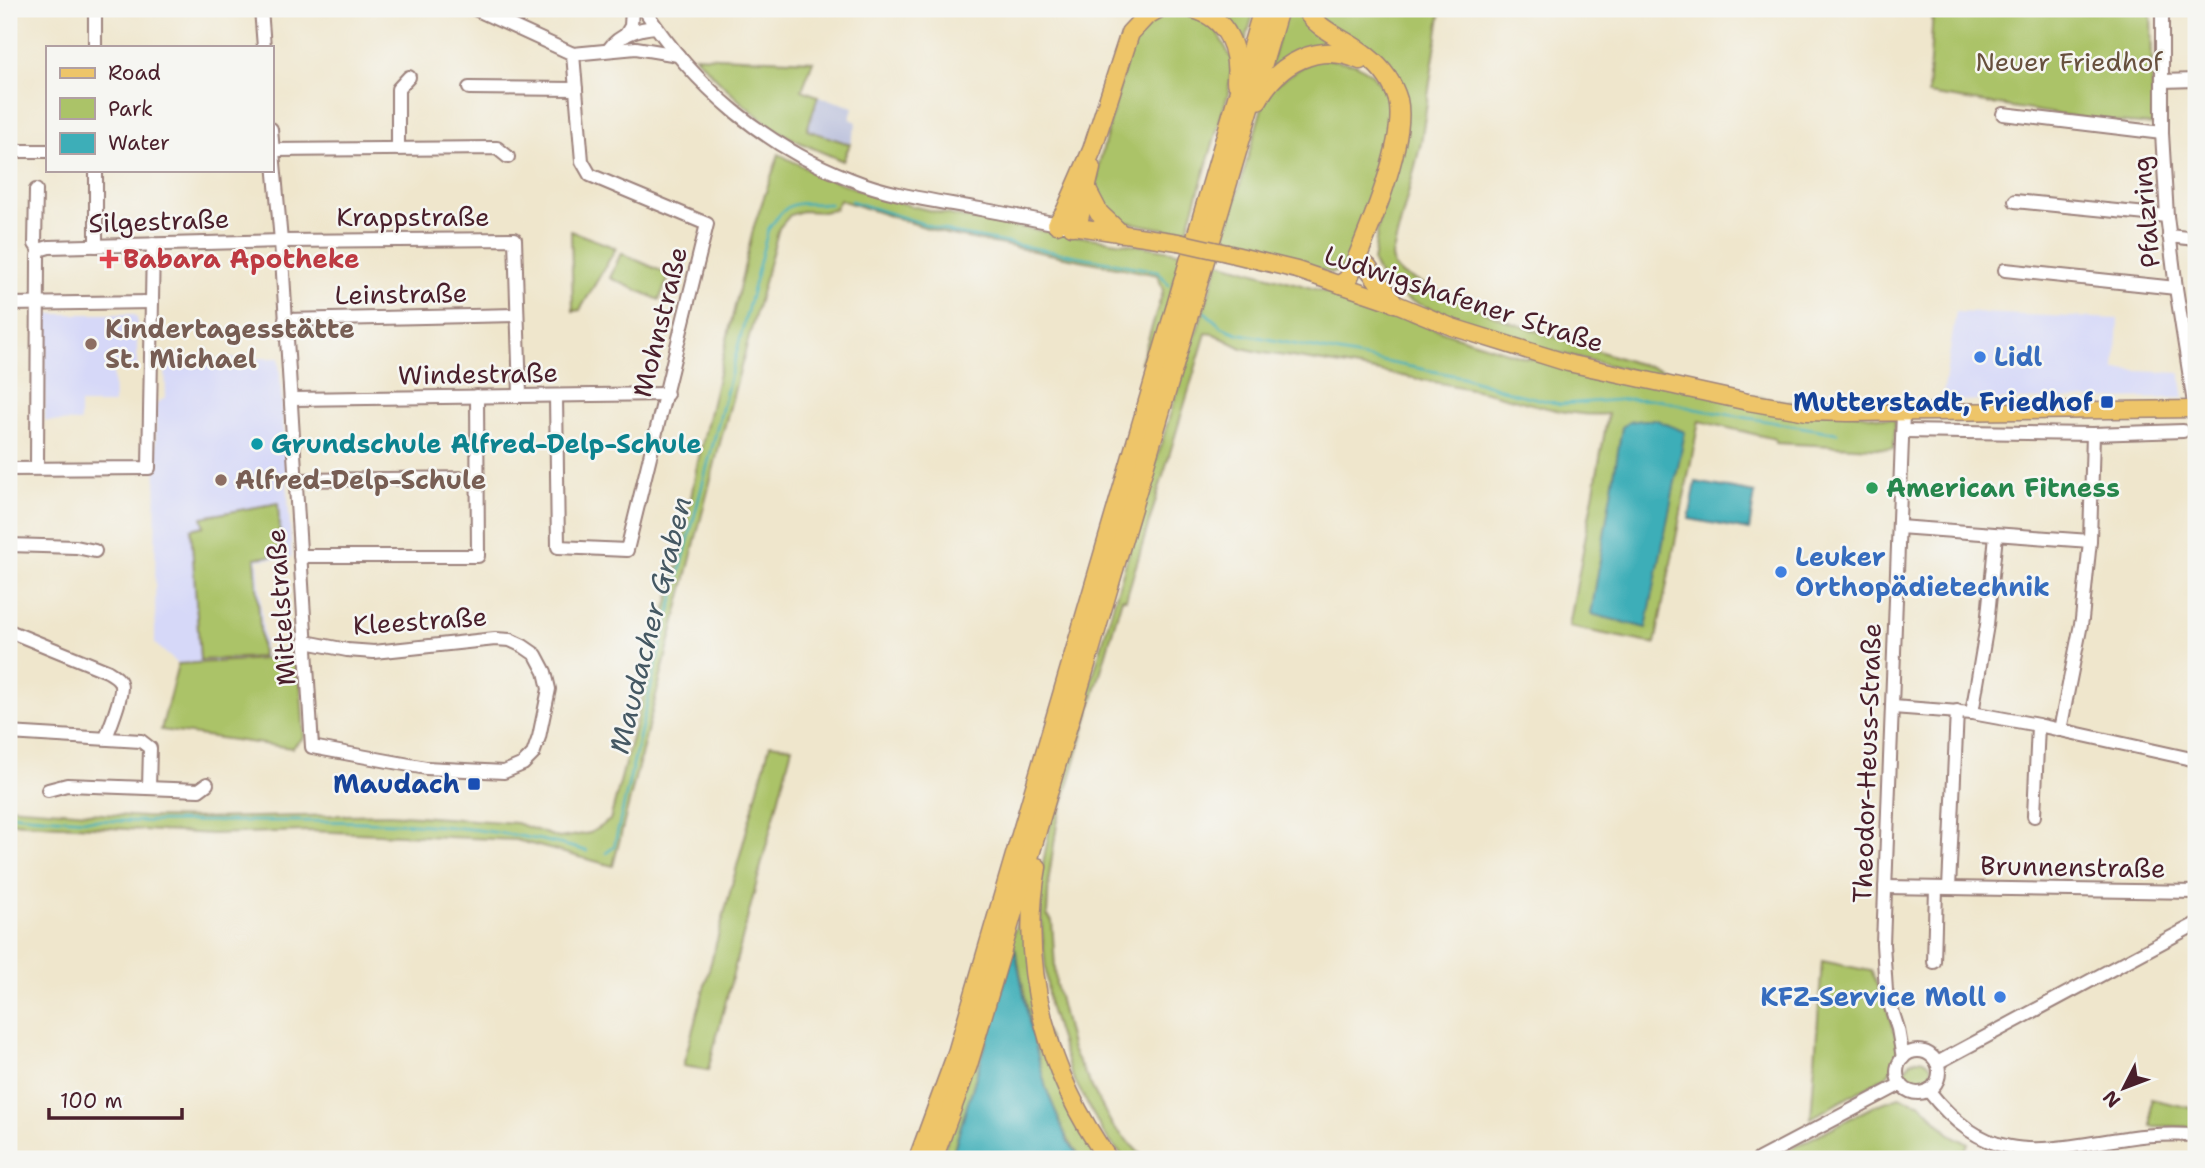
<svg xmlns="http://www.w3.org/2000/svg" width="2205" height="1168" font-family="'Shantell Sans',sans-serif">
	<style>
		.built { fill: #d6d8f8 }
		.industrial { fill: #bec3dd }
		.green { fill: #abc368; stroke: #7a714a; stroke-width: 2 }
		.water { fill: #3daeb8; stroke: #446672; stroke-width: 2 }
		.lines { fill: none; stroke-linecap: round; stroke-linejoin: round }
		.stream { stroke: #3daeb8; stroke-width: 2.5 }
		.minor-casing { stroke: #9c827c; stroke-width: 16 }
		.major-casing { stroke: #9c827c; stroke-width: 19 }
		.highway-casing { stroke: #9c827c; stroke-width: 21 }
		.minor { stroke: #fff; stroke-width: 12 }
		.major { stroke: #eec569; stroke-width: 16 }
		.highway { stroke: #eec569; stroke-width: 18 }
		.major-bridge-casing { stroke: #9c827c; stroke-width: 19; stroke-linecap: butt }
		.major-bridge { stroke: #eec569; stroke-width: 16 }
		.health-dot { fill: #e0444e; stroke: #f6f6f2; stroke-width: 2.5 }
		.education-dot { fill: #8d6e63; stroke: #f6f6f2; stroke-width: 2.5 }
		.shop-dot { fill: #3f7fe0; stroke: #f6f6f2; stroke-width: 2.5 }
		.transit-dot { fill: #1a4fb4; stroke: #f6f6f2; stroke-width: 2.5 }
		.culture-dot { fill: #0f9aa8; stroke: #f6f6f2; stroke-width: 2.5 }
		.leisure-dot { fill: #2e9e5b; stroke: #f6f6f2; stroke-width: 2.5 }
		.labels { text-anchor: middle; stroke-width: 5; stroke-linejoin: round; paint-order: stroke }
		.park-label { font-size: 26px; fill: #67503d; stroke: #f6f6f2 }
		.street-label { font-size: 26px; fill: #4a1f2b; stroke: #f6f6f2 }
		.health-label { font-size: 26px; font-weight: bold; fill: #be3a42; stroke: #f6f6f2; text-anchor: start }
		.education-label { font-size: 26px; font-weight: bold; fill: #785e54; stroke: #f6f6f2; text-anchor: start }
		.shop-label { font-size: 26px; font-weight: bold; fill: #366cbe; stroke: #f6f6f2; text-anchor: start }
		.transit-label { font-size: 26px; font-weight: bold; fill: #164399; stroke: #f6f6f2; text-anchor: end }
		.culture-label { font-size: 26px; font-weight: bold; fill: #0d838f; stroke: #f6f6f2; text-anchor: start }
		.leisure-label { font-size: 26px; font-weight: bold; fill: #27864d; stroke: #f6f6f2; text-anchor: start }
		.water-label { font-size: 28px; font-style: italic; fill: #455863; stroke: #f6f6f2 }
	</style>
	<rect width="100%" height="100%" fill="#f6f6f2"/>
	<filter id="ink" filterUnits="userSpaceOnUse"><feTurbulence type="fractalNoise" baseFrequency=".0143" numOctaves="2"/><feDisplacementMap in="SourceGraphic" scale="14" xChannelSelector="R" yChannelSelector="G"/><feConvolveMatrix kernelMatrix="1 2 1 2 8 2 1 2 1" color-interpolation-filters="sRGB"/></filter>
	<filter id="wash" filterUnits="userSpaceOnUse"><feTurbulence type="fractalNoise" baseFrequency=".00686" numOctaves="4" result="noise"/><feDisplacementMap in="SourceGraphic" scale="28" xChannelSelector="R" yChannelSelector="G"/><feGaussianBlur stdDeviation="1.57" result="paint"/><feColorMatrix in="noise" values="0 0 0 0 0 0 0 0 0 0 0 0 0 0 0 0 0 1.4 0 .05"/><feComposite in="paint" operator="in"/></filter>
	<g filter="url(#wash)">
		<rect width="100%" height="100%" fill="#efe6cc"/>
		<g class="built">
			<path d="M1956,312L2118,319L2115,370L2180,373L2184,398L1942,401Z"/>
			<path d="M49,314H133L137,318V369L113,371L114,404H80V422L45,421L44,319Z"/>
			<path d="M279,358L292,557L258,560L265,659L178,664L155,644L156,404L166,397L165,359Z"/>
		</g>
		<path class="industrial" d="M818,96L853,107L850,119L857,122L850,144L807,130Z"/>
		<g class="green">
			<path d="M1206,9H1255L1241,55Z"/>
			<path d="M1286,9H1300L1332,41L1337,48L1266,81Z"/>
			<path d="M1310,9H1441L1421,143L1392,256L1394,267L1401,274L1509,322L1632,362L1677,374L1670,380L1542,349L1469,324L1406,299L1380,277L1373,262L1380,213L1405,98Z"/>
			<path d="M1933,9H2151L2153,125L2102,121L1928,94Z"/>
			<path d="M1186,12L1211,21L1233,61L1228,94L1186,233L1116,220L1102,208L1096,187L1099,164L1129,51L1140,31L1151,21L1165,14Z"/>
			<path d="M695,56L813,61L802,90L818,96L807,130L850,144L843,161C825,153 806,146 789,137C753,117 723,86 695,56Z"/>
			<path d="M1317,57L1356,64L1371,73L1382,87L1391,107L1392,135L1364,225L1349,263L1342,269L1332,273L1224,241L1267,90Z"/>
			<path d="M779,154C906,225 1043,226 1182,253L1153,358L1141,362L1163,291L1158,275L946,234L840,200L835,209L823,212L802,211L790,215L779,228L720,443L613,866L516,840L309,831L211,834L9,822V807L144,817L210,818L389,814L516,823L559,838L590,833L610,820L681,553L696,470L754,226Z"/>
			<path d="M571,231L616,248L580,310L573,311Z"/>
			<path d="M621,253L670,275L659,300L610,278Z"/>
			<path d="M1219,262L1351,299L1456,336L1523,357L1895,420L1894,449L1775,443V439L1699,421L1655,644L1569,627L1608,414C1564,418 1524,400 1481,391C1410,377 1336,363 1264,353L1242,348L1214,334L1206,333L1126,599L1122,598L1057,824L1049,877L1047,915L1052,921L1056,984L1072,1050L1112,1125L1145,1159H1125L1105,1136L1071,1074L1049,1005L1040,908L1042,869L1051,822L1116,596L1172,408Z"/>
			<path d="M278,503L281,555L255,558L262,657L200,660L191,529L204,526L202,517Z"/>
			<path d="M299,657L304,737L292,748L161,730L178,664Z"/>
			<path d="M770,744L792,747L708,1070L683,1066Z"/>
			<path d="M1023,903L1027,913L1037,1013L1103,1159H1082C1036,1104 1032,1017 1015,949L951,1159H941Z"/>
			<path d="M1822,961L1871,971C1880,993 1901,1034 1897,1057C1896,1065 1891,1070 1886,1076L1811,1118Z"/>
			<circle cx="1919" cy="1072" r="13"/>
			<path d="M1899,1097L1921,1104L1949,1133L1968,1144L1960,1159H1771L1874,1106Z"/>
			<path d="M2151,1099L2196,1109V1127L2151,1126Z"/>
		</g>
		<g class="water">
			<path d="M1643,420H1657L1685,432L1646,628L1591,614L1622,427L1629,422Z"/>
			<path d="M1696,482L1755,493L1749,530L1689,519Z"/>
			<path d="M1015,948L1029,1022L1046,1088L1068,1142L1082,1159H951Z"/>
		</g>
		<g class="lines">
			<g class="stream">
				<path d="M851,201L953,233L1158,271L1169,285"/>
				<path d="M1205,312L1222,327L1237,333L1463,377L1513,393L1560,404L1631,399L1661,400L1695,409L1837,433"/>
				<path d="M9,814C200,835 399,799 587,851"/>
				<path d="M606,853L614,847L655,669L768,230C790,197 795,204 830,204"/>
			</g>
		</g>
	</g>
	<g filter="url(#ink)">
		<g class="lines">
			<g class="minor-casing">
				<g id="minor">
					<path d="M95,9V47"/>
					<path d="M261,9L264,47"/>
					<path d="M475,9L573,54L636,48L678,55"/>
					<path d="M644,9C694,86 764,146 850,179C892,196 937,201 980,209C1008,214 1036,220 1064,225"/>
					<path d="M2162,9V133L2167,216L2176,288L2196,416"/>
					<path d="M625,36L631,26L632,9"/>
					<path d="M609,49C619,35 639,28 656,27"/>
					<path d="M2162,81L2196,80"/>
					<path d="M469,88L576,89"/>
					<path d="M2003,114L2162,133"/>
					<path d="M271,129L281,241L312,747L426,768L504,772L523,764L533,754L539,737L549,689L545,672L536,655L523,646L510,640L495,639L374,652L347,650L306,642"/>
					<path d="M398,148V89L409,77"/>
					<path d="M271,150L497,148L508,157"/>
					<path d="M9,151H47"/>
					<path d="M36,190L35,244L39,250"/>
					<path d="M2015,201L2167,216"/>
					<path d="M2169,236L2196,239"/>
					<path d="M96,246V170"/>
					<path d="M2005,270L2176,288"/>
					<path d="M9,304L152,302"/>
					<path d="M285,320L517,315"/>
					<path d="M556,396L558,547L627,550L707,224L590,175L582,161L573,54"/>
					<path d="M291,399L667,394"/>
					<path d="M1903,413L1883,944L1886,991L1898,1029L1903,1058"/>
					<path d="M1903,431L2093,434L2183,431"/>
					<path d="M37,468L38,256L39,250L49,247L281,241L515,239L520,395"/>
					<path d="M9,469L149,468L153,244"/>
					<path d="M295,480L477,478"/>
					<path d="M1899,527L2090,541"/>
					<path d="M9,545L76,547L95,551"/>
					<path d="M300,556H478L477,396"/>
					<path d="M9,631L107,671C112,674 118,677 120,682C125,692 110,726 106,738"/>
					<path d="M1893,707L1972,713L2038,725L2196,760"/>
					<path d="M1972,713L1987,625L1996,535"/>
					<path d="M2060,730L2082,619L2090,541L2093,434"/>
					<path d="M9,733L141,741L150,748L149,788"/>
					<path d="M48,790L67,785L199,790L207,784"/>
					<path d="M2034,816L2038,725"/>
					<path d="M1885,887L2196,892"/>
					<path d="M1949,888L1957,711"/>
					<path d="M1934,962L1936,888"/>
					<circle cx="1918" cy="1072" r="21"/>
					<path d="M1937,1063L2196,924"/>
					<path d="M1928,1090C1989,1168 2038,1151 2126,1138C2149,1134 2173,1134 2196,1135"/>
					<path d="M1759,1159L1901,1084"/>
				</g>
			</g>
			<g class="major-casing">
				<g id="major">
					<path d="M1072,226L1178,242"/>
					<path d="M1227,253L1297,270L1394,303L1452,327L1568,363L1748,402L1807,412L1848,413L2196,409"/>
				</g>
			</g>
			<g class="highway-casing">
				<g id="highway">
					<path d="M1193,9C1228,18 1239,49 1236,82"/>
					<path d="M1305,9C1320,33 1347,39 1368,57C1382,68 1393,83 1398,100C1408,141 1365,240 1348,279L1341,284"/>
					<path d="M1258,100C1278,63 1319,41 1360,60"/>
					<path d="M1087,190L1099,213L1120,233"/>
					<path d="M1065,212L1072,226L1079,219L1091,168"/>
					<path d="M1057,224L1065,212L1092,150L1130,33L1146,16L1158,9"/>
					<path d="M1367,266L1394,303"/>
					<path d="M1037,867C1018,968 1049,1077 1108,1159"/>
					<path d="M918,1159L957,1053L1263,9"/>
					<path d="M933,1159L968,1065L1279,9"/>
				</g>
			</g>
			<use href="#minor" class="minor"/>
			<use href="#major" class="major"/>
			<use href="#highway" class="highway"/>
			<g class="major-bridge-casing">
				<path id="major-bridge" d="M1178,242L1227,253"/>
			</g>
			<use href="#major-bridge" class="major-bridge"/>
		</g>
	</g>
	<path class="health-dot" d="M105.5 248.5h7v7h7v7h-7v7h-7v-7h-7v-7h7z"/>
	<g class="education-dot">
		<circle cx="91" cy="344" r="7"/>
		<circle cx="221" cy="480" r="7"/>
	</g>
	<g class="shop-dot">
		<circle cx="1980" cy="357" r="7"/>
		<circle cx="1781" cy="572" r="7"/>
		<circle cx="2000" cy="997" r="7"/>
	</g>
	<g class="transit-dot">
		<rect x="2100" y="395" width="14" height="14" rx="3.5"/>
		<rect x="467" y="777" width="14" height="14" rx="3.5"/>
	</g>
	<circle class="culture-dot" cx="257" cy="444" r="7"/>
	<circle class="leisure-dot" cx="1872" cy="488" r="7"/>
	<g class="labels">
		<g class="park-label">
			<text x="2069" y="71">Neuer Friedhof</text>
		</g>
		<g class="street-label">
			<text transform="translate(2146 212) rotate(-95)" y="9">Pfalzring</text>
			<text x="413" y="226">Krappstraße</text>
			<text transform="translate(159 221) rotate(-2)" y="9">Silgestraße</text>
			<text transform="translate(401 294) rotate(-1)" y="9">Leinstraße</text>
			<text transform="translate(1464 299) rotate(18)" y="9">Ludwigshafener Straße</text>
			<text transform="translate(660 322) rotate(-76)" y="9">Mohnstraße</text>
			<text transform="translate(478 374) rotate(-1)" y="9">Windestraße</text>
			<text transform="translate(281 607) rotate(-94)" y="9">Mittelstraße</text>
			<text transform="translate(420 621) rotate(-4)" y="9">Kleestraße</text>
			<text transform="translate(1867 763) rotate(-88)" y="9">Theodor-Heuss-Straße</text>
			<text transform="translate(2073 867) rotate(1)" y="9">Brunnenstraße</text>
		</g>
		<g class="health-label">
			<text x="123" y="268">Babara Apotheke</text>
		</g>
		<g class="education-label">
			<text x="105" y="338">Kindertagesstätte<tspan x="105" dy="30">St. Michael</tspan></text>
			<text x="235" y="489">Alfred-Delp-Schule</text>
		</g>
		<g class="shop-label">
			<text x="1994" y="366">Lidl</text>
			<text x="1795" y="566">Leuker<tspan x="1795" dy="30">Orthopädietechnik</tspan></text>
			<text x="1986" y="1006" text-anchor="end">KFZ-Service Moll</text>
		</g>
		<g class="transit-label">
			<text x="2093" y="411">Mutterstadt, Friedhof</text>
			<text x="460" y="793">Maudach</text>
		</g>
		<g class="culture-label">
			<text x="271" y="453">Grundschule Alfred-Delp-Schule</text>
		</g>
		<g class="leisure-label">
			<text x="1886" y="497">American Fitness</text>
		</g>
		<g class="water-label">
			<text transform="translate(650 625) rotate(-76)" y="10">Maudacher Graben</text>
		</g>
	</g>
	<rect width="2205" height="1168" fill="none" stroke="#f6f6f2" stroke-width="35"/>
	<rect x="46" y="46" width="228" height="126" fill="#f6f6f2" stroke="#b1a0a2" stroke-width="2"/>
	<rect x="60" y="68" width="35" height="10" fill="#eec569" stroke="#b1a0a2" stroke-width="2"/>
	<text x="108" y="80" font-size="21" fill="#4a1f2b">Road</text>
	<rect x="60" y="98" width="35" height="21" fill="#abc368" stroke="#b1a0a2" stroke-width="2"/>
	<text x="108" y="116" font-size="21" fill="#4a1f2b">Park</text>
	<rect x="60" y="133" width="35" height="21" fill="#3daeb8" stroke="#b1a0a2" stroke-width="2"/>
	<text x="108" y="150" font-size="21" fill="#4a1f2b">Water</text>
	<g transform="translate(2124 1088) rotate(228)" stroke="#f6f6f2" stroke-width="5" paint-order="stroke">
	<path d="M0-5L12 26L0 18L-12 26Z" fill="#4a1f2b"/>
	<text y="-10" font-size="19" font-weight="bold" text-anchor="middle" fill="#4a1f2b">N</text>
	</g>
	<path d="M49 1108v10h133v-10" fill="none" stroke="#4a1f2b" stroke-width="3.5"/>
	<text x="60" y="1108" font-size="21" fill="#4a1f2b" stroke="#f6f6f2" stroke-width="5" paint-order="stroke">100 m</text>
</svg>
